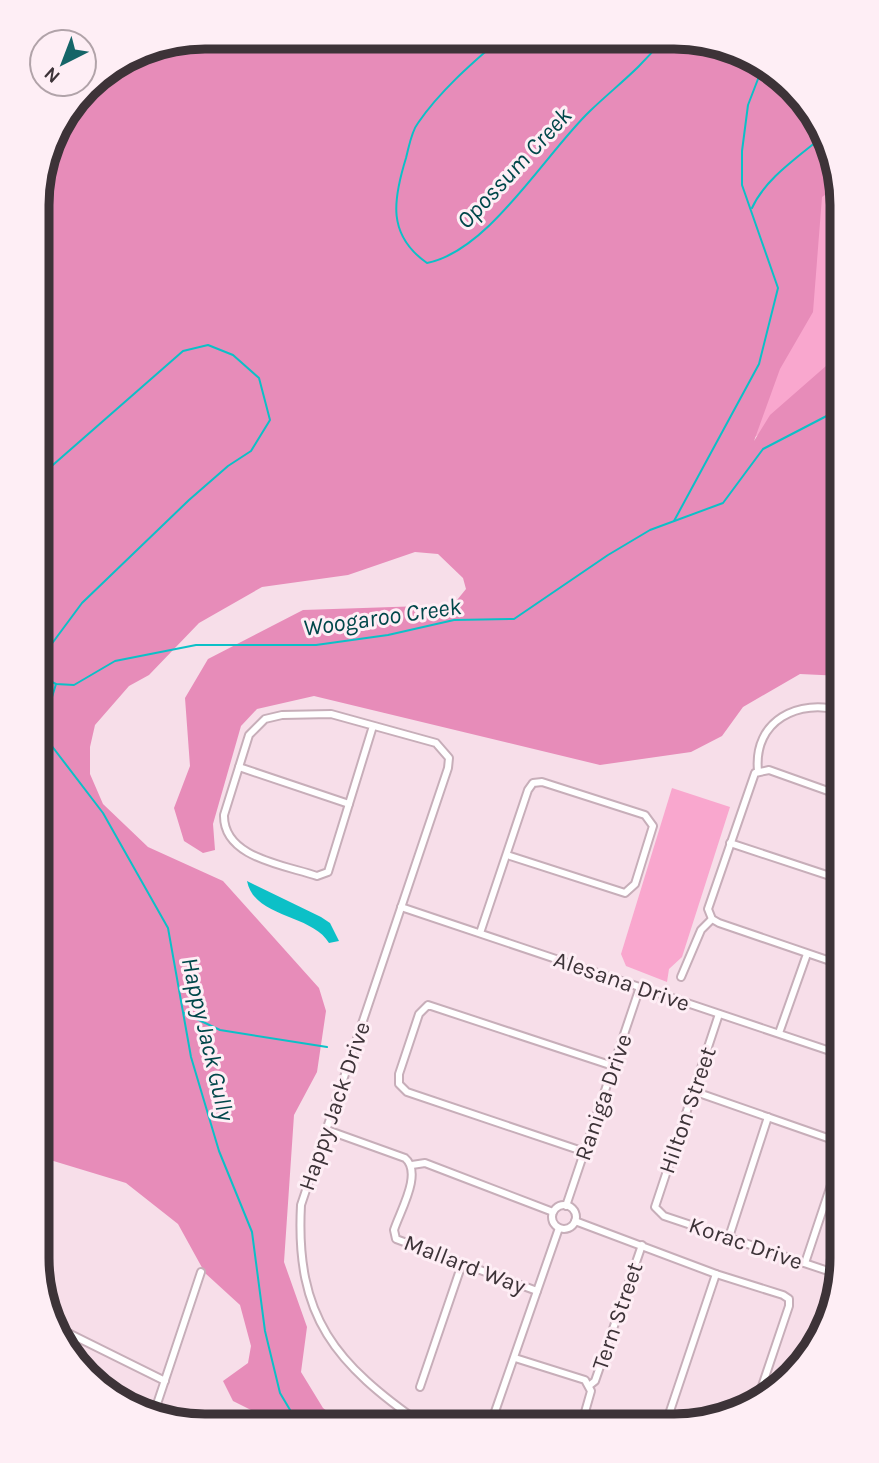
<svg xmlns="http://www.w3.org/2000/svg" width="879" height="1463" font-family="Karla,sans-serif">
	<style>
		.green { fill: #f9a7ce }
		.forest { fill: #e78cb9 }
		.water { fill: #0cc0c7 }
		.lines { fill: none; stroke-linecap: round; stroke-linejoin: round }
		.stream { stroke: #0cc0c7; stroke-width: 2 }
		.minor-casing { stroke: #c7aeb9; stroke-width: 10 }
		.minor { stroke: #fff; stroke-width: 6 }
		.labels { text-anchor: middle; stroke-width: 6; stroke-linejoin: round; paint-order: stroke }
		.street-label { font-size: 23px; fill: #3d3338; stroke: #feeef5 }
		.water-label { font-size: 24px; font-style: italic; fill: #00474a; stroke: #feeef5 }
		.rim { fill: none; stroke: #3d3338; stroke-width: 9 }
	</style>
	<rect width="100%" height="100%" fill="#f7dee9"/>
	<g class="green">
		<path d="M777,72L830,141L842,205V393L687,471Z"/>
		<path d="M672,788L730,807L682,957L669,969L667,982L626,966L621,954Z"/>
	</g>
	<path class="forest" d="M205,37L706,40L777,72L830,141L838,186L822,197L813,312L780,369L754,441L770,415L842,352V676L800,674L743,707L722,736L691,752L600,765L314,696L257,709L241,726L213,824L215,850L203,853L184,841L174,808L190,766L185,698L208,659L303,610L453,605L466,589L463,578L438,554L415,552L348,575L262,587L199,623L149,675L129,686L95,725L90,747V774L103,804L148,847L223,881L319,988L326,1011L317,1072L294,1115L284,1262L307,1327L301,1372L323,1408L344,1424L385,1419L403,1425H262L253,1411L233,1401L223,1381L248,1363L251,1346L240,1305L205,1273L178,1224L126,1183L37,1156L38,184L54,130L94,79L141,49Z"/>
	<path class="water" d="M247,881L321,917L330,923L339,941L329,943C312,914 254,918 247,881Z"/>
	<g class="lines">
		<g class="stream">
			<path d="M500,39C471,64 440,91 418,123C411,132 409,147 406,158C393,200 387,235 427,263C489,251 545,154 590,111C616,86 640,69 662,40"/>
			<path d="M752,208C765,179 797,158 822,137"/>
			<path d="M674,521L759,364L778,288L742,185V151L748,105L763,66"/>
			<path d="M38,669L42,657L82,603L189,500L228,466L251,451L270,420L259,378L233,355L208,345L183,351L38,478"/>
			<path d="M38,671L40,676L56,684L74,685L115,661L196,645H316L388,635L454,620L514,619L608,555L650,530L723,503L763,449L842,408"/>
			<path d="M56,684L45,720L48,741L103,813L168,928L191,1057L219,1151L252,1232L265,1331L280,1393L299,1425"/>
			<path d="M184,1013L220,1030L327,1047"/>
		</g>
		<g class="minor-casing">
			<g id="minor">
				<path d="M373,726L328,872L317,876C285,865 223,858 224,815L249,735L265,719L282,715L331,714L436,743L449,758L448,768L301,1205C295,1318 336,1364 423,1425"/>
				<path d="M239,767L349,804"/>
				<path d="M758,771C753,720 799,698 842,711"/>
				<path d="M730,843L842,880"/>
				<path d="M401,907L842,1055"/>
				<path d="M480,933L528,790L533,783L542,782L645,815L653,826L635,884L625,893L507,855"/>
				<path d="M842,965L719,923L712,919L708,909L755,773L769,770L842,796"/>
				<path d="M681,977L701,930L712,919"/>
				<path d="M719,1014L655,1207L664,1216L840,1275"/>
				<path d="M779,1033L807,954"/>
				<path d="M693,1091L842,1143"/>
				<path d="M327,1130L405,1158C423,1173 400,1211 394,1230L396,1239L537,1291"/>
				<path d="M585,1152L407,1092L399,1084V1074L419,1014L428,1005L613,1066"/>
				<path d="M412,1165L425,1163L553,1212"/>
				<circle cx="564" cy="1217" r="12"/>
				<path d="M566,1206L640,987"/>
				<path d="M575,1221L716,1274L665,1426"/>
				<path d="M729,1237L768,1117"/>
				<path d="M805,1263L842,1152"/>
				<path d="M716,1274L783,1295L789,1299V1306L758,1398"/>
				<path d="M52,1325L165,1381"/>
				<path d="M515,1358L585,1380L591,1391L581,1426"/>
				<path d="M590,1385L595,1381L642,1245"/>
				<path d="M420,1387L462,1264"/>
				<path d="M154,1413L201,1272"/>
				<path d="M490,1426L559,1228"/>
			</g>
		</g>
		<use href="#minor" class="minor"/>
	</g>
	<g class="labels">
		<g class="street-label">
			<text transform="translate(622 981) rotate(19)" y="8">Alesana Drive</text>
			<text transform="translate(603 1097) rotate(-71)" y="8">Raniga Drive</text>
			<text transform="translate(334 1106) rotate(-71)" y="8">Happy Jack Drive</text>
			<text transform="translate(687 1110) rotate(-71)" y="8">Hilton Street</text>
			<text transform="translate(746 1243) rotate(19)" y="8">Korac Drive</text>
			<text transform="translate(465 1264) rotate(21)" y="8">Mallard Way</text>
			<text transform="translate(617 1316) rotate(-71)" y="8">Tern Street</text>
		</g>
		<g class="water-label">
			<text transform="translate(514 168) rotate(-47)" y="8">Opossum Creek</text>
			<text transform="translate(382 617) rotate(-8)" y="8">Woogaroo Creek</text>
			<text transform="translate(208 1039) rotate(77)" y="8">Happy Jack Gully</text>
		</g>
	</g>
	<path d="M0 0H879V1463H0ZM205 49H674A156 156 0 0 1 830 205V1258A156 156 0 0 1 674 1414H205A156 156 0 0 1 49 1258V205A156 156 0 0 1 205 49Z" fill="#feeef5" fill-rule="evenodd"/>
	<path class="rim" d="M205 49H674A156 156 0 0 1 830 205V1258A156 156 0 0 1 674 1414H205A156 156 0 0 1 49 1258V205A156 156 0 0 1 205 49Z"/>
	<g transform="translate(63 63) rotate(222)"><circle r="33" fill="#feeef5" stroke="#b1a3a9" stroke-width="2"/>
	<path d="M0-5L12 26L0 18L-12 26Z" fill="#156568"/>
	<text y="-10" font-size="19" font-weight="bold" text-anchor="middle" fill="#3d3338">N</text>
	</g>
</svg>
